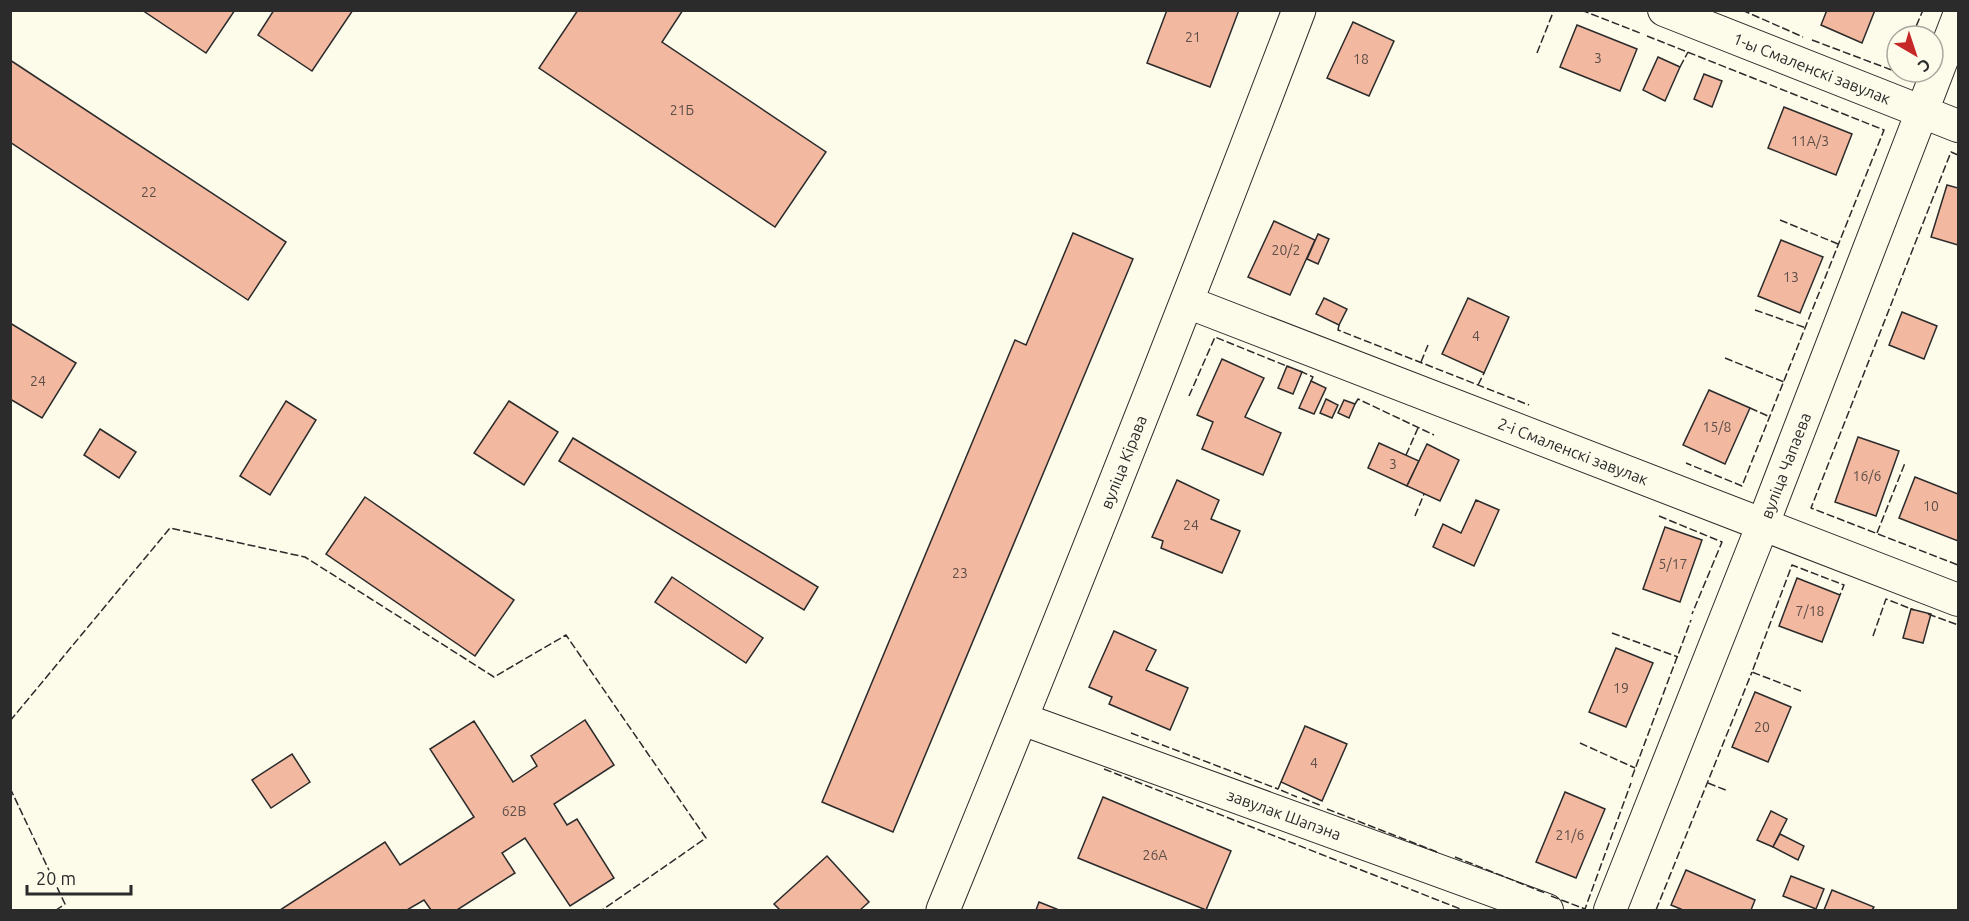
<svg xmlns="http://www.w3.org/2000/svg" width="1969" height="921" font-family="Ubuntu,sans-serif">
	<style>
		.building { fill: #f2b8a0; stroke: #2b2b2b; stroke-width: 1.5 }
		.lines { fill: none; stroke-linecap: round; stroke-linejoin: round }
		.street-casing { stroke: #2b2b2b; stroke-width: 34 }
		.secondary-casing { stroke: #2b2b2b; stroke-width: 35 }
		.street { stroke: #fdfbea; stroke-width: 32 }
		.secondary { stroke: #fdfbea; stroke-width: 33 }
		.fence { stroke: #2b2b2b; stroke-width: 1.5; stroke-dasharray: 8 3; stroke-linecap: butt }
		.labels { text-anchor: middle; stroke-width: 4.5; stroke-linejoin: round; paint-order: stroke }
		.number-label { font-size: 14px; fill: #5d4e48 }
		.street-label { font-size: 16px; fill: #2b2b2b; stroke: #fdfbea }
	</style>
	<rect width="100%" height="100%" fill="#fdfbea"/>
	<g class="building">
		<path d="M142,10H235L206,53Z"/>
		<path d="M274,10H353L312,71L258,35Z"/>
		<path d="M578,10H683L662,42L826,152L775,227L539,68Z"/>
		<path d="M1167,10H1239L1210,87L1147,63Z"/>
		<path d="M1827,10H1875L1862,43L1821,25Z"/>
		<path d="M1353,22L1394,41L1369,96L1327,78Z"/>
		<path d="M1577,25L1637,49L1620,91L1560,67Z"/>
		<path d="M1658,57L1680,67L1665,101L1643,90Z"/>
		<path d="M10,60L286,242L248,300L10,142Z"/>
		<path d="M1704,74L1722,81L1712,107L1694,99Z"/>
		<path d="M1784,107L1852,134L1836,175L1768,148Z"/>
		<path d="M1947,185L1958,188V245L1931,237Z"/>
		<path d="M1274,221L1315,240L1290,295L1248,277Z"/>
		<path d="M1073,233L1133,259L893,832L822,802L1015,340L1026,345Z"/>
		<path d="M1318,234L1329,239L1318,264L1307,259Z"/>
		<path d="M1781,240L1823,257L1800,313L1758,296Z"/>
		<path d="M1324,298L1347,309L1339,325L1316,314Z"/>
		<path d="M1468,298L1509,317L1484,373L1442,354Z"/>
		<path d="M1902,312L1937,326L1924,359L1889,345Z"/>
		<path d="M10,323L76,363L42,418L10,399Z"/>
		<path d="M1222,359L1264,378L1245,417L1281,433L1263,475L1202,449L1213,422L1197,415Z"/>
		<path d="M1287,366L1302,372L1293,394L1278,388Z"/>
		<path d="M1311,381L1326,388L1314,414L1299,408Z"/>
		<path d="M1709,390L1750,408L1725,464L1683,445Z"/>
		<path d="M1326,399L1338,405L1332,418L1320,413Z"/>
		<path d="M1344,400L1355,404L1349,418L1338,413Z"/>
		<path d="M286,401L316,420L270,495L240,476Z"/>
		<path d="M509,401L558,432L524,485L474,453Z"/>
		<path d="M100,429L136,452L119,478L84,455Z"/>
		<path d="M1858,437L1899,451L1876,516L1835,502Z"/>
		<path d="M573,438L818,587L804,610L559,461Z"/>
		<path d="M1379,443L1419,461L1407,486L1368,468Z"/>
		<path d="M1427,444L1459,460L1440,501L1407,486Z"/>
		<path d="M1915,477L1958,494V541L1899,518Z"/>
		<path d="M1177,480L1219,500L1211,519L1240,531L1222,573L1161,548L1163,541L1152,537Z"/>
		<path d="M365,497L514,600L475,656L326,554Z"/>
		<path d="M1476,500L1499,510L1474,566L1433,547L1443,524L1461,533Z"/>
		<path d="M1665,527L1702,540L1680,602L1643,589Z"/>
		<path d="M672,577L763,638L746,663L655,602Z"/>
		<path d="M1797,578L1840,595L1822,642L1779,626Z"/>
		<path d="M1911,609L1931,614L1923,643L1903,638Z"/>
		<path d="M1114,631L1156,650L1146,670L1188,688L1170,730L1109,704L1112,697L1089,687Z"/>
		<path d="M1616,648L1653,663L1626,727L1589,712Z"/>
		<path d="M1755,692L1791,707L1768,762L1732,747Z"/>
		<path d="M585,720L614,765L554,804L567,825L577,819L614,878L570,906L525,838L502,853L515,873L457,910H431L424,900L407,910H280L385,842L400,865L474,817L430,749L474,721L513,782L537,766L531,756Z"/>
		<path d="M1305,726L1347,744L1322,801L1281,782Z"/>
		<path d="M292,754L310,782L271,808L252,780Z"/>
		<path d="M1565,792L1605,809L1576,878L1536,862Z"/>
		<path d="M1103,797L1231,851L1206,910L1078,858Z"/>
		<path d="M1771,811L1787,819L1773,847L1757,840Z"/>
		<path d="M1780,834L1804,846L1798,860L1773,847Z"/>
		<path d="M827,856L869,902L860,910H778L779,909L774,904Z"/>
		<path d="M1686,870L1755,900L1751,910H1683L1671,905Z"/>
		<path d="M1791,876L1824,889L1816,909L1783,896Z"/>
		<path d="M1832,890L1874,907L1872,910H1824Z"/>
		<path d="M1039,902L1059,910H1036Z"/>
	</g>
	<g class="lines">
		<g class="street-casing">
			<g id="street">
				<path id="s1" d="M1664,10L1958,126"/>
				<path id="s2" d="M1187,302L1958,600"/>
				<path id="s3" d="M1022,719L1547,910"/>
				<path id="s4" d="M1610,910L1763,524L1958,18"/>
			</g>
		</g>
		<g class="secondary-casing">
			<g id="secondary">
				<path id="s5" d="M943,910C1065,612 1184,312 1299,10"/>
			</g>
		</g>
		<use href="#street" class="street"/>
		<use href="#secondary" class="secondary"/>
		<g class="fence">
			<path d="M1581,10L1640,33"/>
			<path d="M1742,10L1803,37"/>
			<path d="M1647,36L1884,130L1742,486L1686,463"/>
			<path d="M1912,36L1923,10"/>
			<path d="M1812,40L1897,72"/>
			<path d="M1537,53L1554,10"/>
			<path d="M1680,67L1688,52"/>
			<path d="M1958,101V104"/>
			<path d="M1958,155L1951,152L1811,508L1958,565"/>
			<path d="M1780,220L1838,244"/>
			<path d="M1755,310L1806,328"/>
			<path d="M1339,325L1338,330L1529,405"/>
			<path d="M1725,358L1784,382"/>
			<path d="M1421,362L1428,345"/>
			<path d="M1300,371L1313,377L1311,381"/>
			<path d="M1478,385L1484,373"/>
			<path d="M1189,396L1215,337L1289,367"/>
			<path d="M1355,404L1358,399L1434,435"/>
			<path d="M1750,408L1770,417"/>
			<path d="M1406,455L1418,428"/>
			<path d="M1415,516L1424,494"/>
			<path d="M1659,516L1722,542L1692,614"/>
			<path d="M1877,533L1905,463"/>
			<path d="M1928,614L1958,625"/>
			<path d="M1612,633L1678,657"/>
			<path d="M1873,636L1886,599L1914,610"/>
			<path d="M1801,691L1752,672L1792,565L1844,585L1840,595"/>
			<path d="M10,721L170,528L305,557L494,677L566,635L706,838L602,910"/>
			<path d="M1131,733L1278,789"/>
			<path d="M1580,743L1635,768"/>
			<path d="M1104,769L1463,910"/>
			<path d="M1632,777L1691,620"/>
			<path d="M1281,782L1278,789L1297,797"/>
			<path d="M1708,783L1728,791"/>
			<path d="M10,788L65,904L56,910"/>
			<path d="M1302,798L1322,806"/>
			<path d="M1327,809L1437,852"/>
			<path d="M1455,857L1545,893"/>
			<path d="M1551,896L1585,909L1631,783"/>
			<path d="M1656,910L1752,672"/>
		</g>
	</g>
	<g class="labels">
		<g class="number-label">
			<text x="1193" y="42">21</text>
			<text x="1598" y="63">3</text>
			<text x="1361" y="64">18</text>
			<text x="682" y="115">21Б</text>
			<text x="1810" y="146">11А/3</text>
			<text x="149" y="197">22</text>
			<text x="1286" y="255">20/2</text>
			<text x="1791" y="282">13</text>
			<text x="1476" y="341">4</text>
			<text x="38" y="386">24</text>
			<text x="1717" y="432">15/8</text>
			<text x="1393" y="469">3</text>
			<text x="1867" y="481">16/6</text>
			<text x="1931" y="511">10</text>
			<text x="1191" y="530">24</text>
			<text x="1673" y="569">5/17</text>
			<text x="960" y="578">23</text>
			<text x="1810" y="616">7/18</text>
			<text x="1621" y="693">19</text>
			<text x="1762" y="732">20</text>
			<text x="1314" y="768">4</text>
			<text x="514" y="816">62В</text>
			<text x="1570" y="840">21/6</text>
			<text x="1155" y="860">26А</text>
		</g>
		<g class="street-label">
			<text dy="6" stroke="none"><textPath href="#s1" startOffset="159">1-ы Смаленскі завулак</textPath></text>
			<text dy="6" stroke="none"><textPath href="#s2" startOffset="414">2-і Смаленскі завулак</textPath></text>
			<text dy="6" stroke="none"><textPath href="#s5" startOffset="483">вуліца Кірава</textPath></text>
			<text dy="6" stroke="none"><textPath href="#s4" startOffset="478">вуліца Чапаева</textPath></text>
			<text dy="6" stroke="none"><textPath href="#s3" startOffset="279">завулак Шапэна</textPath></text>
		</g>
	</g>
	<rect width="1969" height="921" fill="none" stroke="#2b2b2b" stroke-width="24"/>
	<g transform="translate(1915 54) rotate(141)"><circle r="28" fill="#fdfbea" stroke="#a9a89e" stroke-width="1.5"/>
	<path d="M0-4.5L10 22L0 15L-10 22Z" fill="#c62828"/>
	<text y="-9" font-size="16" font-weight="bold" text-anchor="middle" fill="#2b2b2b">С</text>
	</g>
	<path d="M27 885v9h104v-9" fill="none" stroke="#2b2b2b" stroke-width="3"/>
	<text x="36" y="885" font-size="18" fill="#2b2b2b" stroke="#fdfbea" stroke-width="4.5" paint-order="stroke">20 m</text>
</svg>
